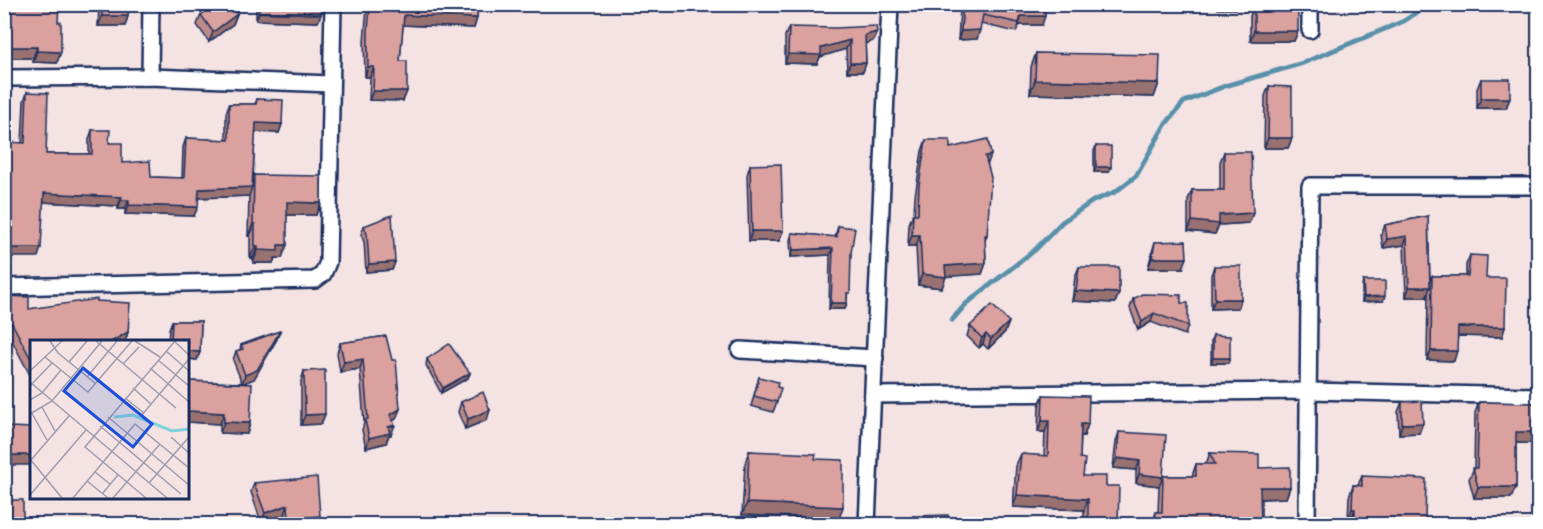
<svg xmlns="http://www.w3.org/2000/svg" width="1543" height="529" font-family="'Architects Daughter',sans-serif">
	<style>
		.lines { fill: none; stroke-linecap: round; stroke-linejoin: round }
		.stream { stroke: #5890aa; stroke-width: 5 }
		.minor-casing { stroke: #1b2f5e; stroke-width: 20 }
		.minor { stroke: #fff; stroke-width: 15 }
		.wall { fill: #bc8a88; stroke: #1b2f5e; stroke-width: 1.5 }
		.shaded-wall { fill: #99716f; stroke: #1b2f5e; stroke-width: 1.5 }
		.building { fill: #dba19e; stroke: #1b2f5e; stroke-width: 1.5 }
		.inset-river { fill: none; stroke: #81d0dd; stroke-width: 3 }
		.inset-road { fill: none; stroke: #9d9bad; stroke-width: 1.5 }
		.view { fill: #1d4ed8; fill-opacity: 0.15; stroke: #1d4ed8; stroke-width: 3 }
		.inset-edge { fill: none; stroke: #1b2f5e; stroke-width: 3 }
	</style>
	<rect width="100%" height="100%" fill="#f4e3e2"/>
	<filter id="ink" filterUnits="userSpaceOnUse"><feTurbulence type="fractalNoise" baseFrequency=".0167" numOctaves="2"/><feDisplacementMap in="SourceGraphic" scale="12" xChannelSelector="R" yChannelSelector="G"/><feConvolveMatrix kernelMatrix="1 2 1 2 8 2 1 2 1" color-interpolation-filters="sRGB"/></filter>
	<g filter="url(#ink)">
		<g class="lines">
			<path class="stream" d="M952,320L966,304L1036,249L1062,222L1093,201L1115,192L1136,176L1165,125L1184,102L1225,86L1303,63L1404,21L1429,4"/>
			<g class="minor-casing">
				<g id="minor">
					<path d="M1310,30V4"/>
					<path d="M150,77L151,4"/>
					<path d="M4,78L150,77L331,84"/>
					<path d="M4,287L315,280L323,274L328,262L333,4"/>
					<path d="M740,350L875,358"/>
					<path d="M873,395L1309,391L1538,396"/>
					<path d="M867,524L890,4"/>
					<path d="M1307,524L1310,186H1538"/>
				</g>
			</g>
			<use href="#minor" class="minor"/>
		</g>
		<g class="wall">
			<path d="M4,4L57,63L33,62V58H4Z"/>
			<path d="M99,4H129L128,16L125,26H98Z"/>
			<path d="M256,4H320L321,14L318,22L256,20Z"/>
			<path d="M368,4H478L477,18L474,28L403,25L400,61L407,91L403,101L369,100L370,77H365L364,41L367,8Z"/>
			<path d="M962,4H1045L1042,25H1019L1016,32L981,24L977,39L958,40L960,8Z"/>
			<path d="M1254,6L1298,31L1294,41H1250V16Z"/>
			<path d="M237,14L233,24L209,42L197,25L201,15Z"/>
			<path d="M789,27L873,41L865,43L866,63L863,72H847L846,49L820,57L817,64L785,63V36Z"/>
			<path d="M1036,53L1159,83L1154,97L1030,94L1031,67Z"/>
			<path d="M1481,79L1510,98L1506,108H1477V89Z"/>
			<path d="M1269,86L1292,138L1288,148H1264L1265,96Z"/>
			<path d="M27,92L46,154H89V139L92,130L109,143L122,163L151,177L182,178L183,147L186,138L226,140V113L229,104H255L257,99L282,124L279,133L255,132L253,180L254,175L321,203L316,215H287L282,258H275L273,263H253V258H250V236H248L249,194V196L198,198L194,216L125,214V209H118V206L43,202L38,257L22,143L24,101Z"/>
			<path d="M926,140L950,148L987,166V235L985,241L986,263L982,274L945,276L942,288L918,285L916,246H908L909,224L913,214H914L915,196L922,151Z"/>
			<path d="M1096,146L1111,167L1109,172H1094V151Z"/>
			<path d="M1224,152L1253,213L1249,223L1219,225L1215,234L1188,231V200L1192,190H1220V162Z"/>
			<path d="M750,165L783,231L779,241H749L747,175Z"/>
			<path d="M1428,216L1430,281L1432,276H1466V265L1470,255L1486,278L1505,327L1502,337L1458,336L1454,361L1427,360L1428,293L1427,297H1406L1404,245L1383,248L1381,235L1385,225Z"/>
			<path d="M364,226L395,262L392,270L366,272L364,242L361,234Z"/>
			<path d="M838,226L851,253L847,300L845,309H829L830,255L791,257L790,240L792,233L835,237Z"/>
			<path d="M1155,242L1183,268H1148L1152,252Z"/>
			<path d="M1214,266L1241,299L1238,308L1211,309V275Z"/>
			<path d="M1079,267L1119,293L1115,303L1072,301L1075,277Z"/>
			<path d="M1363,281L1383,301L1362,302V286Z"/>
			<path d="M4,296L29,309L97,301L128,332L125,342H32V379L8,333H4Z"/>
			<path d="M1133,299L1181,303L1188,326L1185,335L1151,322L1138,330L1130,308Z"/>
			<path d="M172,321H201L200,352L197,360L188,359V342H168L169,329Z"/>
			<path d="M1009,322L1005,332L988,349L983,344L979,348L967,336L970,326Z"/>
			<path d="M280,331L277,339L254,379L243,383L250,423L247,434L220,433V424L188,422V381L242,383L233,360L236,351L240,350L241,345Z"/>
			<path d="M1213,335L1228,363H1211V340Z"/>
			<path d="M386,336L396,419L393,421L391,435H389L386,443L366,448L362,430L364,423L360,369L340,372L337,353L340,343Z"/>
			<path d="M427,359L470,373L468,378L441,393L426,365Z"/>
			<path d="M304,371L325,414L321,424L301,425V381Z"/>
			<path d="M759,377L777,387V402L773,412L751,406Z"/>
			<path d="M1043,395L1088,424L1084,436H1081L1080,458L1083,476L1106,486L1118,524H1152L1156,512H1158L1159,486L1136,483V470L1113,468L1116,442L1119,432L1163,476H1192L1196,464H1206L1210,453L1259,468L1290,487L1286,498L1261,499V525H1084V510L1013,507L1016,465L1021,454L1044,456L1045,432H1038L1039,406Z"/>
			<path d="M461,402L487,420L465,429L458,412Z"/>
			<path d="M1402,402L1419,433L1399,434L1398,412Z"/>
			<path d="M1479,402L1539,403V443H1516V487L1511,498H1474L1469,479L1474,468L1475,413Z"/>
			<path d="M749,451L815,459L839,519L742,515L745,463Z"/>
			<path d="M1362,476L1425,522L1433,525H1351V520H1348L1349,497L1353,485H1358Z"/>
			<path d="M254,483L317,525H285V515L261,522L251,492Z"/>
			<path d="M913,516L948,525H910Z"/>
		</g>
		<g class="shaded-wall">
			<path d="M1220,4H1253L1251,9H1218Z"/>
			<path d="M259,12L321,14L318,22L256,20Z"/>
			<path d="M237,14L233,24L209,42L213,32Z"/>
			<path d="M404,15L477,18L474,28L400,25Z"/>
			<path d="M102,16H128L125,26H98Z"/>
			<path d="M1021,16H1045L1042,25H1019Z"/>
			<path d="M980,30L977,39L958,40L961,31Z"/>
			<path d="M1254,31H1298L1294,41H1250Z"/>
			<path d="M877,32L873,41L862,45L865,35Z"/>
			<path d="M850,40L846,49L820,57L817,64L785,63L788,54L821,48Z"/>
			<path d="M4,47H37L33,58H4Z"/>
			<path d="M37,51L61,52L57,63L33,62Z"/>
			<path d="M850,63H866L863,72H847Z"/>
			<path d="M368,67H374L370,77H365Z"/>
			<path d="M1035,80L1159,83L1154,97L1030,94Z"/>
			<path d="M373,91H407L403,101L369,100Z"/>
			<path d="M1481,98H1510L1506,108H1477Z"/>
			<path d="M256,123L282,124L279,133L252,132Z"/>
			<path d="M1268,138H1292L1288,148H1264Z"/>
			<path d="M991,155L987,166L985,156Z"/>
			<path d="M1096,167H1111L1109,172H1094Z"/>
			<path d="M252,187L249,196L195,198L199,189Z"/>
			<path d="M44,193L122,197L118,206L41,202Z"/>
			<path d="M121,200H129L125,209H118Z"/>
			<path d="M287,202L321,203L316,215H283Z"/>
			<path d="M129,205L198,207L194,216L125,214Z"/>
			<path d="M1253,213L1249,223L1219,225L1215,234L1188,231L1192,221L1219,215Z"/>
			<path d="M253,224H255L250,236H248Z"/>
			<path d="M752,231H783L779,241H749Z"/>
			<path d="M912,235H920L916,246H908Z"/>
			<path d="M1407,236L1404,245L1383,248L1387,239Z"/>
			<path d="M278,245H287L282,258H275L273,263H253L258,250Z"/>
			<path d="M255,246H258L253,258H250Z"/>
			<path d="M4,248H41L38,257H4Z"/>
			<path d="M833,248L830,255L791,257L793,250Z"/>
			<path d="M1152,258H1187L1183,268H1148Z"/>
			<path d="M395,262L392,270L366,272L369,264Z"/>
			<path d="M986,263L982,274L941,277L945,266Z"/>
			<path d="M922,274L946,277L942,288L918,285Z"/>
			<path d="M1409,287H1430L1427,297H1406Z"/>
			<path d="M1076,291L1119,293L1115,303L1072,301Z"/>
			<path d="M1385,296L1383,301L1362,302L1364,297Z"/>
			<path d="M1215,299H1241L1238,308L1211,309Z"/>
			<path d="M831,303H847L845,309H829Z"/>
			<path d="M1154,313L1151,322L1138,330L1142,322Z"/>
			<path d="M1009,322L1005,332L988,349L991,339Z"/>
			<path d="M4,323H12L8,333H4Z"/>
			<path d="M1458,327H1505L1502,337L1454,336Z"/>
			<path d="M280,331L277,339L254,379L242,384L245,375Z"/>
			<path d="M128,332L125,342H111Z"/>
			<path d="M986,334L983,344L979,348L982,338Z"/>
			<path d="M188,351L200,352L197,360L188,359Z"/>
			<path d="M1431,351H1457L1454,361L1427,360Z"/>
			<path d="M1213,358H1230L1228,363H1211Z"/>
			<path d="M363,359L360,369L340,372L344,362Z"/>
			<path d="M470,373L468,378L441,393L443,388Z"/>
			<path d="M400,409L396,419L386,425L390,415Z"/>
			<path d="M490,410L487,420L465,429L468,419Z"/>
			<path d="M188,411L224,413L220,424L188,422Z"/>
			<path d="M325,414L321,424L301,425L305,415Z"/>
			<path d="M1042,421H1049L1045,432H1038Z"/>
			<path d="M224,422L250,423L247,434L220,433Z"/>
			<path d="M1423,423L1419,433L1399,434L1402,424Z"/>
			<path d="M1081,424H1088L1084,436L1077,435Z"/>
			<path d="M395,425L391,435H389L386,443L366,448L369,438L388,427Z"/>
			<path d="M1516,432H1539V443H1512Z"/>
			<path d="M4,455H32L31,465H4Z"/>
			<path d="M1117,458L1140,461L1136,470L1113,468Z"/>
			<path d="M1139,474L1163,477L1159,486L1136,483Z"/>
			<path d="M1260,487H1290L1286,498L1256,499Z"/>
			<path d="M1478,487H1516L1511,498H1474Z"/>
			<path d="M1017,495L1088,499L1084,510L1013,507Z"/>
			<path d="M747,503L843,507L839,519L742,515Z"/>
			<path d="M288,505L285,515L261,522L265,513Z"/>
			<path d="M1352,509H1355L1351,520H1348Z"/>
			<path d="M320,516L317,525H287L289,519Z"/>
			<path d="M4,517H23L20,525H4Z"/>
		</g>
		<g class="building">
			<path d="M4,4H59L58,22H61V52L37,51V47H4Z"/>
			<path d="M102,4H129L128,16H102Z"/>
			<path d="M215,4H230L237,14L213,32L201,15Z"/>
			<path d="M259,4H320L321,14L259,12Z"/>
			<path d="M370,4H478L477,18L404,15L400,61H407V91H373L374,67H368V32Z"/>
			<path d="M963,4H1045V16H1021L1019,23L983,15L980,30L961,31Z"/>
			<rect x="1254" y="6" width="44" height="25"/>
			<path d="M876,26L877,32L865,35L866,63H850V40L821,48V55L788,54L789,27L836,28Z"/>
			<path d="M1036,53L1160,55L1159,83L1035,80Z"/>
			<rect x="1481" y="79" width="29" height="19"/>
			<path d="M1269,86L1292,87V138H1268Z"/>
			<path d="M27,92L48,93L46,154H92V130H110L109,143H122V163L150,161L151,177L184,178L186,138L229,140V104H256L257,99L283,100L282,124L256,123L252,187L199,189L198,207L129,205V200H121L122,197L44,193L41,248H4V142L25,143Z"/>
			<path d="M988,139L991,155L985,156L991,177L987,235H985L986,263L945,266L946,277L922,274L920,235H912L913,214H918L919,185L926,140H950V148Z"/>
			<rect x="1096" y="146" width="15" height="21"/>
			<path d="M1224,152H1251L1253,213L1219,215V224L1192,221V190H1224Z"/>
			<path d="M781,164L783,231H752L750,165Z"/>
			<path d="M254,175L321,176V203L287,202V245H278V251L258,250V246H255V224H253Z"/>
			<path d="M392,215L395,262L369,264L367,234L364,226Z"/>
			<path d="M1428,216L1430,287H1409L1407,236L1387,239L1385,225Z"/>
			<path d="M838,226L855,228L851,253L850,293H847V303H831L833,248L793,250L792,233L837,237Z"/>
			<path d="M1186,241L1187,258H1152L1155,242Z"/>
			<path d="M1470,255L1487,256L1486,278H1506L1505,327H1458L1457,351H1431L1432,276H1468Z"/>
			<path d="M1214,266H1241V299H1215Z"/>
			<path d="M1079,267H1119V293L1076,291Z"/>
			<path d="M1363,281H1385V296L1364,297Z"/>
			<path d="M1142,294L1181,295V303H1188V326L1154,313L1142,322L1133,299Z"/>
			<path d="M4,296L29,297V309L97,299V301L130,303L128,332L111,342H32V361L12,323H4Z"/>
			<path d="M992,305L1009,322L991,339L986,334L982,338L970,326Z"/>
			<path d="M172,321H201L200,352L188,351V342H171Z"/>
			<path d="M280,331L257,370L245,375L236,351L243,349L241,345Z"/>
			<path d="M1213,335L1230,336V358H1213Z"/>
			<path d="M386,336L392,360H396L400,409L390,415L395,425L388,427L390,433L369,438L365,420L368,419L363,359L344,362L340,343Z"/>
			<path d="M449,344L470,373L443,388L427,359Z"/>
			<path d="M4,364H10L9,427L32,428V455H4Z"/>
			<path d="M325,370V414L305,415L304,371Z"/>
			<path d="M759,377L778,382L777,387L781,388L777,402L754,396Z"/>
			<path d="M188,381L252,384L250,423L224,422V413L188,411Z"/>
			<path d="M483,392L490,410L468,419L461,402Z"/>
			<path d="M1043,395L1089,396L1088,424H1081L1080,458L1085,459L1083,476H1106V486H1119L1118,524H1155L1156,512H1162L1163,476H1196V464H1215L1210,453L1259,454V468L1290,467V487H1260L1261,525H1088V499L1017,495L1021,454L1048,456L1049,421H1042Z"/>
			<path d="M1422,401L1423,423L1402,424V402Z"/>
			<path d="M1479,402L1539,403V432H1516V487H1478L1473,468H1477Z"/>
			<path d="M1119,432L1166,435L1163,477L1139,474L1140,461L1117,458Z"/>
			<path d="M749,451L816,454L815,459L843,460V507L747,503Z"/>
			<path d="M1362,476L1426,479L1425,522L1433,523V525H1355V509H1352L1353,485L1362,486Z"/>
			<path d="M317,477L320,516L289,519L288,505L265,513L254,483Z"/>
			<rect x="4" y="500" width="19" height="17"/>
			<path d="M948,515V525H913V516Z"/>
		</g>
	</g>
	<g transform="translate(30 340)">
		<rect width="159" height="159" fill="#f4e3e2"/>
		<path class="inset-river" d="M84,77L103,75L142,91L159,89"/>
		<path class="inset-road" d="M20,1L28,13L65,43M66,1L146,68M105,1L130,17M144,1L159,15M136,11L159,31M15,17L58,52L102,1M128,20L159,46M39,22L57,1M93,24L109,7M120,28L159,62M0,31L32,1M57,37L87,1M0,42L137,158M0,46L22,23M103,48L121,64M95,58L114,73M0,60L12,53L31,30M12,67L25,91M0,70L17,100M0,74L22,61L72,1M111,76L159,19M78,77L159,145M70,86L151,154M141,97L159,113M0,119L32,158M1,120L39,76M65,132L80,144M57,141L78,158M119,143L159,97M72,154L88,135M0,155L56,90M43,158L105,84L159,128M83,158L130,104M116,158L55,107L145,1"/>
		<path class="view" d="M53,28L122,84L103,107L34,51Z"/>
		<rect width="159" height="159" class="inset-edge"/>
	</g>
	<rect width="1543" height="529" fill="none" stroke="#fff" stroke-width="24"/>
	<rect x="12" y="12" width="1519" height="505" fill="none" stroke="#1b2f5e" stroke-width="2" filter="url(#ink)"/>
</svg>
